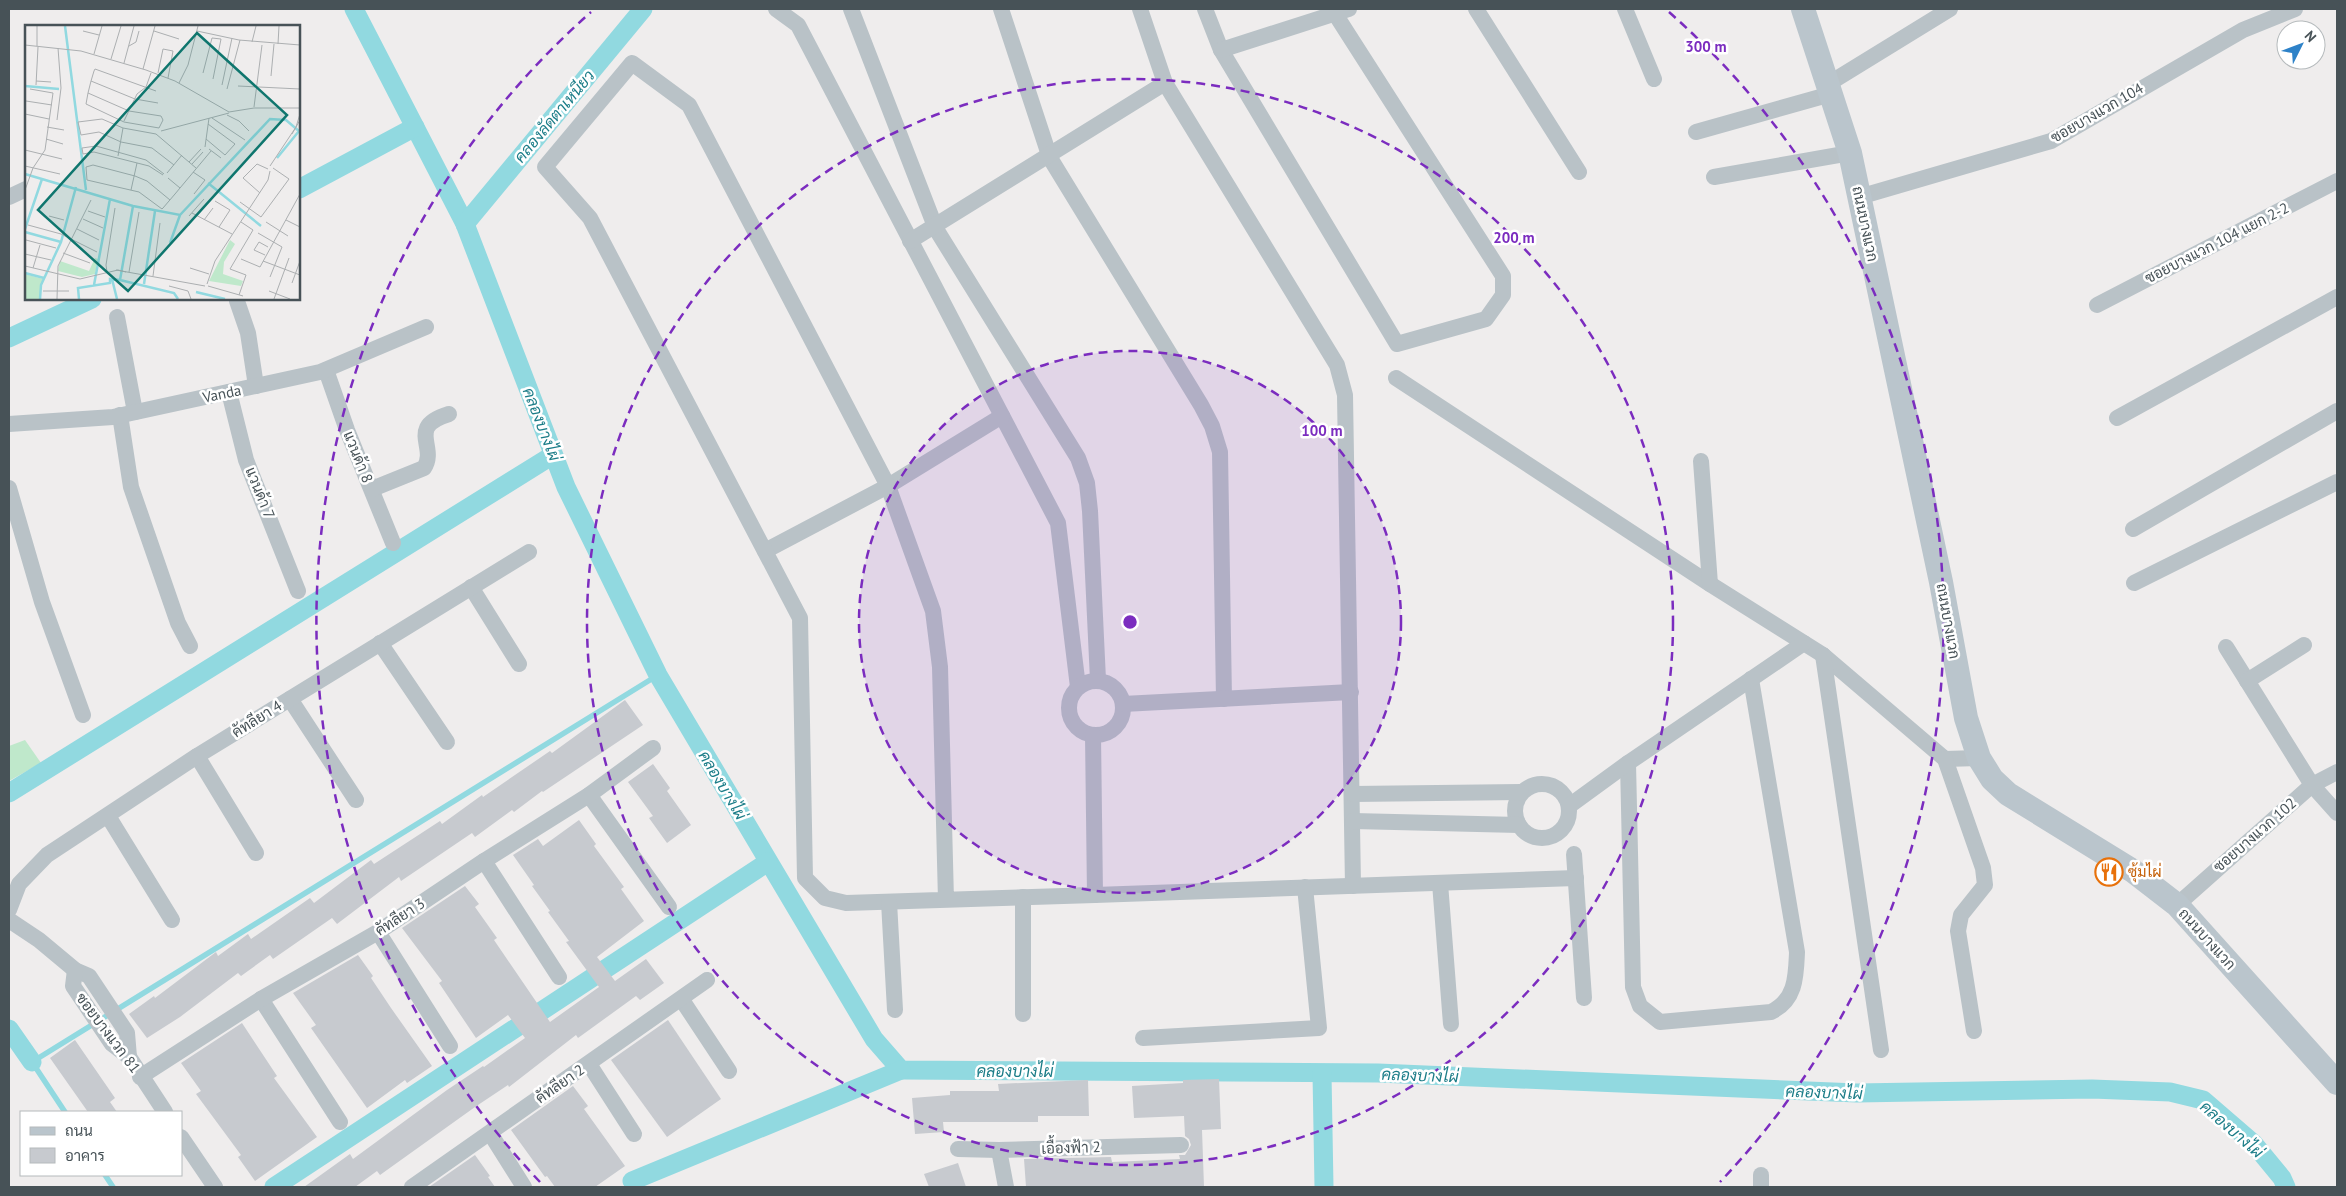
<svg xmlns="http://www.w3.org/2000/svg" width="2346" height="1196" font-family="'PT Sans',Sarabun,sans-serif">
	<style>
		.green { fill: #bfe8cb }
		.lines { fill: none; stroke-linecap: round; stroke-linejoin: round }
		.stream { stroke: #91d9e0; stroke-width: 5.5 }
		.canal { stroke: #91d9e0; stroke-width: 19 }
		.building { fill: #c7cacf }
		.minor { stroke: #b9c2c7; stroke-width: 16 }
		.secondary { stroke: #bac5cc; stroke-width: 24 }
		.ring { fill: none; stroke: #7b2cbf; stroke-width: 2.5; stroke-dasharray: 9 6 }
		.labels { text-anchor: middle; stroke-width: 5; stroke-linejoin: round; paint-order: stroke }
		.street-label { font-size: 15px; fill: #475257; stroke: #fff }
		.food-label { font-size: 15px; fill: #c56008; stroke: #fff; text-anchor: start }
		.water-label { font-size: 16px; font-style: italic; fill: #1c7d88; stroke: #fff }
		.inset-river { fill: none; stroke: #91d9e0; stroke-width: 2.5 }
		.inset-road { fill: none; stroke: #acafb1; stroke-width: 1 }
		.view { fill: #0f766e; fill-opacity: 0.15; stroke: #0f766e; stroke-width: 2.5 }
		.inset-edge { fill: none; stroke: #475257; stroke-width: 2.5 }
		.centre { fill: #7b2cbf; stroke: #fff; stroke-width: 2.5 }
		.ring-label { font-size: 15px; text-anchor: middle; font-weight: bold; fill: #7b2cbf; stroke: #fff; stroke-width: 5; stroke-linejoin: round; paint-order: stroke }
	</style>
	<rect width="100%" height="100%" fill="#efeded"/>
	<path class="green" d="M25,740L41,763L9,781V746Z"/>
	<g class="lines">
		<g class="stream">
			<path d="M65,1112L32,1062L658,675"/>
			<path d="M105,1175L113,1187"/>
		</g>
		<g class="canal">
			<path d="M354,9L465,224L566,487L658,675L874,1039L901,1070L1378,1073L1857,1093L2092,1089L2170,1092L2203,1100L2254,1144L2282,1178L2286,1187"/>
			<path d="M299,189L415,127"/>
			<path d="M465,224L643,9"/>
			<path d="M9,338L92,299"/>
			<path d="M9,793L553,455"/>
			<path d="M9,1029L32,1062"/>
			<path d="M1322,1074L1324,1187"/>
			<path d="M632,1181L901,1070"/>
			<path d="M274,1187L768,862"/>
		</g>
	</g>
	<g class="building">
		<path d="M625,700L643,725L543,792L542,791L514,812L512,810L475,837L472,833L401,881L399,877L337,924L332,918L273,959L270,955L241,976L238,973L180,1017L147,1038L129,1014L154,996L155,998L216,952L218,956L248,934L251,939L310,898L314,903L371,860L374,864L440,821L442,824L482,795L483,797L550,751L552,753Z"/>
		<path d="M653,764L670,788L667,791L691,825L667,843L649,818L653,816L628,782Z"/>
		<path d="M579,820L596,844L594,846L624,887L621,889L644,921L597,957L615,981L646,959L664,983L640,1000L636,996L578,1038L576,1035L509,1087L508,1085L475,1107L380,1175L377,1171L355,1187H304L350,1154L353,1159L447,1090L483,1066L484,1067L525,1038L508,1015L476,1038L439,983L442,981L402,928L465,886L479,904L475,907L497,938L494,940L550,1022L599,987L566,942L569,941L548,912L550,911L532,886L534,885L513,855L538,839L543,846Z"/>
		<path d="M358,955L373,976L371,978L391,1008L432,1066L407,1083L405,1080L367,1108L311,1028L316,1025L293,993Z"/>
		<path d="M668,1020L721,1099L667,1137L611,1060Z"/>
		<path d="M242,1023L277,1076L274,1078L317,1137L255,1181L238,1157L241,1155L196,1094L201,1091L181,1063Z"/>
		<path d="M75,1040L115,1098L110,1102L117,1112H88L50,1058Z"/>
		<path d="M1219,1079L1221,1129L1202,1130L1204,1187H1026L1024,1159L1111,1157L1112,1162L1180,1159L1179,1155H1185L1191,1145L1189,1139L1185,1136L1184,1116L1134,1118L1132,1086L1183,1083V1080Z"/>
		<path d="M1088,1080L1089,1116H1038V1122H943L944,1132L915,1134L912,1098L950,1095V1091H999L998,1084Z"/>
		<path d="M573,1086L588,1106L584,1109L625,1166L595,1187H555L547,1176L545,1177L511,1130Z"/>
		<path d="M475,1155L490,1176L488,1177L495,1187H429Z"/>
		<path d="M958,1163L966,1187H929L924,1174Z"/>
	</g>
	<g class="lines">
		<g class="minor">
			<path d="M776,9L798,25L1058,523L1078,687"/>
			<path d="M851,9L936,229L1078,458L1087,483L1090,511L1098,680"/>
			<path d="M1001,9L1050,158L1201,405L1212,426L1220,452L1224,699"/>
			<path d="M1140,9L1165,83L1337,365L1345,395L1353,886"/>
			<path d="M1205,9L1221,50L1397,344L1486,319L1503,295V276L1332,9"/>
			<path d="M1476,9L1579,172"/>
			<path d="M1625,9L1654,79"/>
			<path d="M1221,50L1349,9"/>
			<path d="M1828,84L1950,9"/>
			<path d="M1696,132L1831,94"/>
			<path d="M1714,177L1850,153"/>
			<path d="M9,197L26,189"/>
			<path d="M1859,197L2051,141L2243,30L2295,9"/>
			<path d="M910,241L1165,83"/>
			<path d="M237,301L248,333L256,386"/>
			<path d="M2097,305L2337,181"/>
			<path d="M117,317L135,412"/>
			<path d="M326,370L347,430L393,543"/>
			<path d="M1396,378L1710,584L1823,655L1945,759L1979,758"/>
			<path d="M229,392L246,460L298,591"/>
			<path d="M120,415L131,487L178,623L190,646"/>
			<path d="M2117,418L2337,297"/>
			<path d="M9,424L113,417L320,372L426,327"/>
			<path d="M1701,461L1710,584"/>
			<path d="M9,488L42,602L83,715"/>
			<path d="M372,489L424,468C438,447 406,427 449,414"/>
			<path d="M2133,529L2337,411"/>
			<path d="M765,551L888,486L1002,416"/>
			<path d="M2134,583L2337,482"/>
			<path d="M471,587L519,664"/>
			<path d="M380,643L447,742"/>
			<path d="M2226,647L2312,785L2337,813"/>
			<path d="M1823,655L1881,1050"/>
			<circle cx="1096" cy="708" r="27"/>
			<path d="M2247,681L2304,645"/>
			<path d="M290,699L356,800"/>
			<path d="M1123,704L1351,692"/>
			<path d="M1093,735L1095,895"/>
			<path d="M197,756L256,853"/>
			<path d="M1945,759L1983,868L1985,885L1961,915L1958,931L1974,1031"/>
			<path d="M1628,763L1633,987L1640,1006L1660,1022L1771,1012C1796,1000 1796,976 1797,952L1751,679"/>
			<circle cx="1542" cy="811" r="27"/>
			<path d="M1353,794L1521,792"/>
			<path d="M589,795L669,907"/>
			<path d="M1569,806L1628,763L1804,643"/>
			<path d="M108,816L172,920"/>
			<path d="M1353,821L1519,825"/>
			<path d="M1574,854L1584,998"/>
			<path d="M484,861L559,977"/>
			<path d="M1440,883L1451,1024"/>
			<path d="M946,900L940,667L933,611L888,486L689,105L632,63L545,167L590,218L800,618L805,878L825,898L846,903L1095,895L1576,878"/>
			<path d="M889,902L895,1010"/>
			<path d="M2177,905L2312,785L2337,772"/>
			<path d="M9,910L19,884L47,855L197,756L529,552"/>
			<path d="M9,920L39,940L75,970L89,976L127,1033L129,1057"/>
			<path d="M378,932L450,1046"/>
			<path d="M75,970L73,986L112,1044L129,1057L165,1112"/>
			<path d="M261,999L340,1122"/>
			<path d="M682,1000L729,1071"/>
			<path d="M1023,1014V897"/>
			<path d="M1143,1038L1319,1028L1305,887"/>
			<path d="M589,1064L634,1134"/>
			<path d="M140,1077L261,999L378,932L484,861L589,795L653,748"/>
			<path d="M490,1133L524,1187"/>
			<path d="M181,1137L215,1187"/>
			<path d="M958,1149L999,1150L1181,1145"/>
			<path d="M999,1150L1006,1187"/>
			<path d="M412,1187L707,980"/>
			<path d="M1761,1187V1175"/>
		</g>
		<path class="secondary" d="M1803,9L1850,153L1941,582L1966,718L1979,758L1992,779L2008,794L2133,871L2177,905L2337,1083"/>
	</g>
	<circle cx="1130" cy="622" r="271" fill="#7b2cbf" fill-opacity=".12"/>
	<g class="ring">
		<circle cx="1130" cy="622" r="271"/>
		<circle cx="1130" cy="622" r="543"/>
		<path d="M540 1182A814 814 0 0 1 591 12M1669 12A814 814 0 0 1 1720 1182"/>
	</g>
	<defs>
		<g id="restaurant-ring" transform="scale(1.4375)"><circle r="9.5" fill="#fff" stroke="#e8710a" stroke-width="1.5"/><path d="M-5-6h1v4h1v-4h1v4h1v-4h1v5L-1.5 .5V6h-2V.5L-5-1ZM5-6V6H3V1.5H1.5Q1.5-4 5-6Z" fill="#e8710a"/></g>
	</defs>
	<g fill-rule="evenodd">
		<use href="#restaurant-ring" x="2109" y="872"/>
	</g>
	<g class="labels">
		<g class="street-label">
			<text transform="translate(2097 113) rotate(-30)" y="5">ซอยบางแวก 104</text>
			<text transform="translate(1865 224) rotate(78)" y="5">ถนนบางแวก</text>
			<text transform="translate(2217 243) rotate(-27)" y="5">ซอยบางแวก 104 แยก 2-2</text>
			<text transform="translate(222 394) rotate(-12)" y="5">Vanda</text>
			<text transform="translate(358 457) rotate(68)" y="5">แวนด้า 8</text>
			<text transform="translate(260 493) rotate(68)" y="5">แวนด้า 7</text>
			<text transform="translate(1948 621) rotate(80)" y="5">ถนนบางแวก</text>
			<text transform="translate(257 719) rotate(-32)" y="5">คัทลียา 4</text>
			<text transform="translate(2255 835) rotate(-41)" y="5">ซอยบางแวก 102</text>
			<text transform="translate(400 917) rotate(-33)" y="5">คัทลียา 3</text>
			<text transform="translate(2207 939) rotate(48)" y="5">ถนนบางแวก</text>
			<text transform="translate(108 1033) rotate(53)" y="5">ซอยบางแวก 81</text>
			<text transform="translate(560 1084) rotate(-35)" y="5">คัทลียา 2</text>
			<text transform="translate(1071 1148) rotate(-2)" y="5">เอื้องฟ้า 2</text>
		</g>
		<g class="food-label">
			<text x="2128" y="877">ซุ้มไผ่</text>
		</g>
		<g class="water-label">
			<text transform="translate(554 116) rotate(-50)" y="6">คลองลัดตาเหนียว</text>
			<text transform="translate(542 424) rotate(69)" y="6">คลองบางไผ่</text>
			<text transform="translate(723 785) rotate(59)" y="6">คลองบางไผ่</text>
			<text x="1015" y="1077">คลองบางไผ่</text>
			<text transform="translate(1420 1075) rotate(2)" y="6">คลองบางไผ่</text>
			<text transform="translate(1824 1092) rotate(2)" y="6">คลองบางไผ่</text>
			<text transform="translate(2232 1129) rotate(41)" y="6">คลองบางไผ่</text>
		</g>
	</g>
	<g transform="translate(25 25)">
		<rect width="275" height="275" fill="#efeded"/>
		<path d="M205,215L210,219L199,237L198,249L218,256L216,261L184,256ZM70,233L73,234L70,249L57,252L33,246L35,236L64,246ZM0,249L18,254L14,274H0Z" fill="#bfe8cb"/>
		<path class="inset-river" d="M40,1L61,165M0,61L34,64M252,133L274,106M0,149L108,181L155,190L245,94L261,95L275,107M183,158L236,201M108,181L95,255L149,268L153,274M0,204L17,154M0,207L36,217M145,218L155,190M0,248L19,253M87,254L92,274M119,259L130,186M69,260L85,174M171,267L200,274M15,274L16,260L36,217L51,162M54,274L53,263L85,258V254L95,255"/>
		<path class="inset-road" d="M58,6L74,10M129,6L154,14M172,6L214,15L275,20M227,17L231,1M253,19L254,1M0,20L56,26L121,45L150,56L204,87L229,83H275M12,21V1M104,21L111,17L114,6M69,29L77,1M86,34L96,1M99,38L109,1M118,44L130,1M133,48L138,24L148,26L143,53M178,48L187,13L196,14L188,54M246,51L249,19M11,56L26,57M66,56L110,74L133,78M154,58L163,40L173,1M11,60L13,22M197,60L207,13M213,61L275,64M202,64L215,15M63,68L104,86L136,91L138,95L134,103L99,97L61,79L63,68L66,56L69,46L70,44L131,66M1,76L27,80M229,82L237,20M0,89L24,94M202,90L214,96L224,106M187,93L220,115M32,95L36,63L33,23M99,96L112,69L121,62L126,48M22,102L39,105M136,106L204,88M267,109L275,95M21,114L38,119M181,114L200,130L210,119L183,99M180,122L184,93M184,124L196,133M0,125L37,134M93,131L98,103M164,137L176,124M167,139L178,127M149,140L127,123L96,117L74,107L56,110L53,97L77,94L98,103L131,109L171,143M0,141L35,149M245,141L271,102L275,89M168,147L180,155L169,169M142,148L157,130M138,150L124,141L69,127L58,129L57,123L71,121L121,135L139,149M143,153L155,163M0,165L8,143L20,125L28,68L5,64M106,165L112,138M235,168L218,153L232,139L243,144M145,175L122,156L110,151L68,140L61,142L62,155L114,167L137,184L138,183L150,169L155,163L186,126M190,176L205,185L194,202M215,177L236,192L264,154L248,143M63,186L80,192M167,188L207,209M24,191L39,195M164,191L179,174M58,194L78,203M179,195L188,183M261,195L275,202M241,197L263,211M3,200L36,209L72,227M52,204L74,215M233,208L257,222L245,252M1,215L31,223M38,228L65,238M0,229L26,235M240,230L229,225L234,217L243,222M216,234L235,242M238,236L275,250M0,241L55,254L93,245L101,247M235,242L275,169M8,243L15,220M165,243L184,249M91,245L180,261M82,247L81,240L90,183M104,247L114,187M128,251L135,198M267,258L275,236M182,259L190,236L243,155L245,146M144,261L163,266L166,274M183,261L218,271M18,266H44M244,266L265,274M214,270L221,250L205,244L228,205L216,197M32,274L33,241L66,175M249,274L264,233"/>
		<path class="view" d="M172,8L262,90L103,266L13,185Z"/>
		<rect width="275" height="275" class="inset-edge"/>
	</g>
	<circle cx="1130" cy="622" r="8" class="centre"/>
	<g class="ring-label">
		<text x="1706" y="52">300 m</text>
		<text x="1514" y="243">200 m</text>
		<text x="1322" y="436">100 m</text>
	</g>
	<rect width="2346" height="1196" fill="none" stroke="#475257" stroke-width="20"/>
	<rect x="20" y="1111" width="162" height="65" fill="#ffffff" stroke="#b5babc"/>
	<rect x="30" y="1127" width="25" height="8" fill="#bac5cc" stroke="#b5babc"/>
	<text x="65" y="1136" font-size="15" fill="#475257">ถนน</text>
	<rect x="30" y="1148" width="25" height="15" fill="#c7cacf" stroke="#b5babc"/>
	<text x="65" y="1161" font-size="15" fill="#475257">อาคาร</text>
	<g transform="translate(2301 45) rotate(48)"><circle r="24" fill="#ffffff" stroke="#b5babc"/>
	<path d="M0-4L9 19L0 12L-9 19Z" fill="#2e82c8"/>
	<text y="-8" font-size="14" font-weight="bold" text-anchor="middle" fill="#475257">N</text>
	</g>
</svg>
